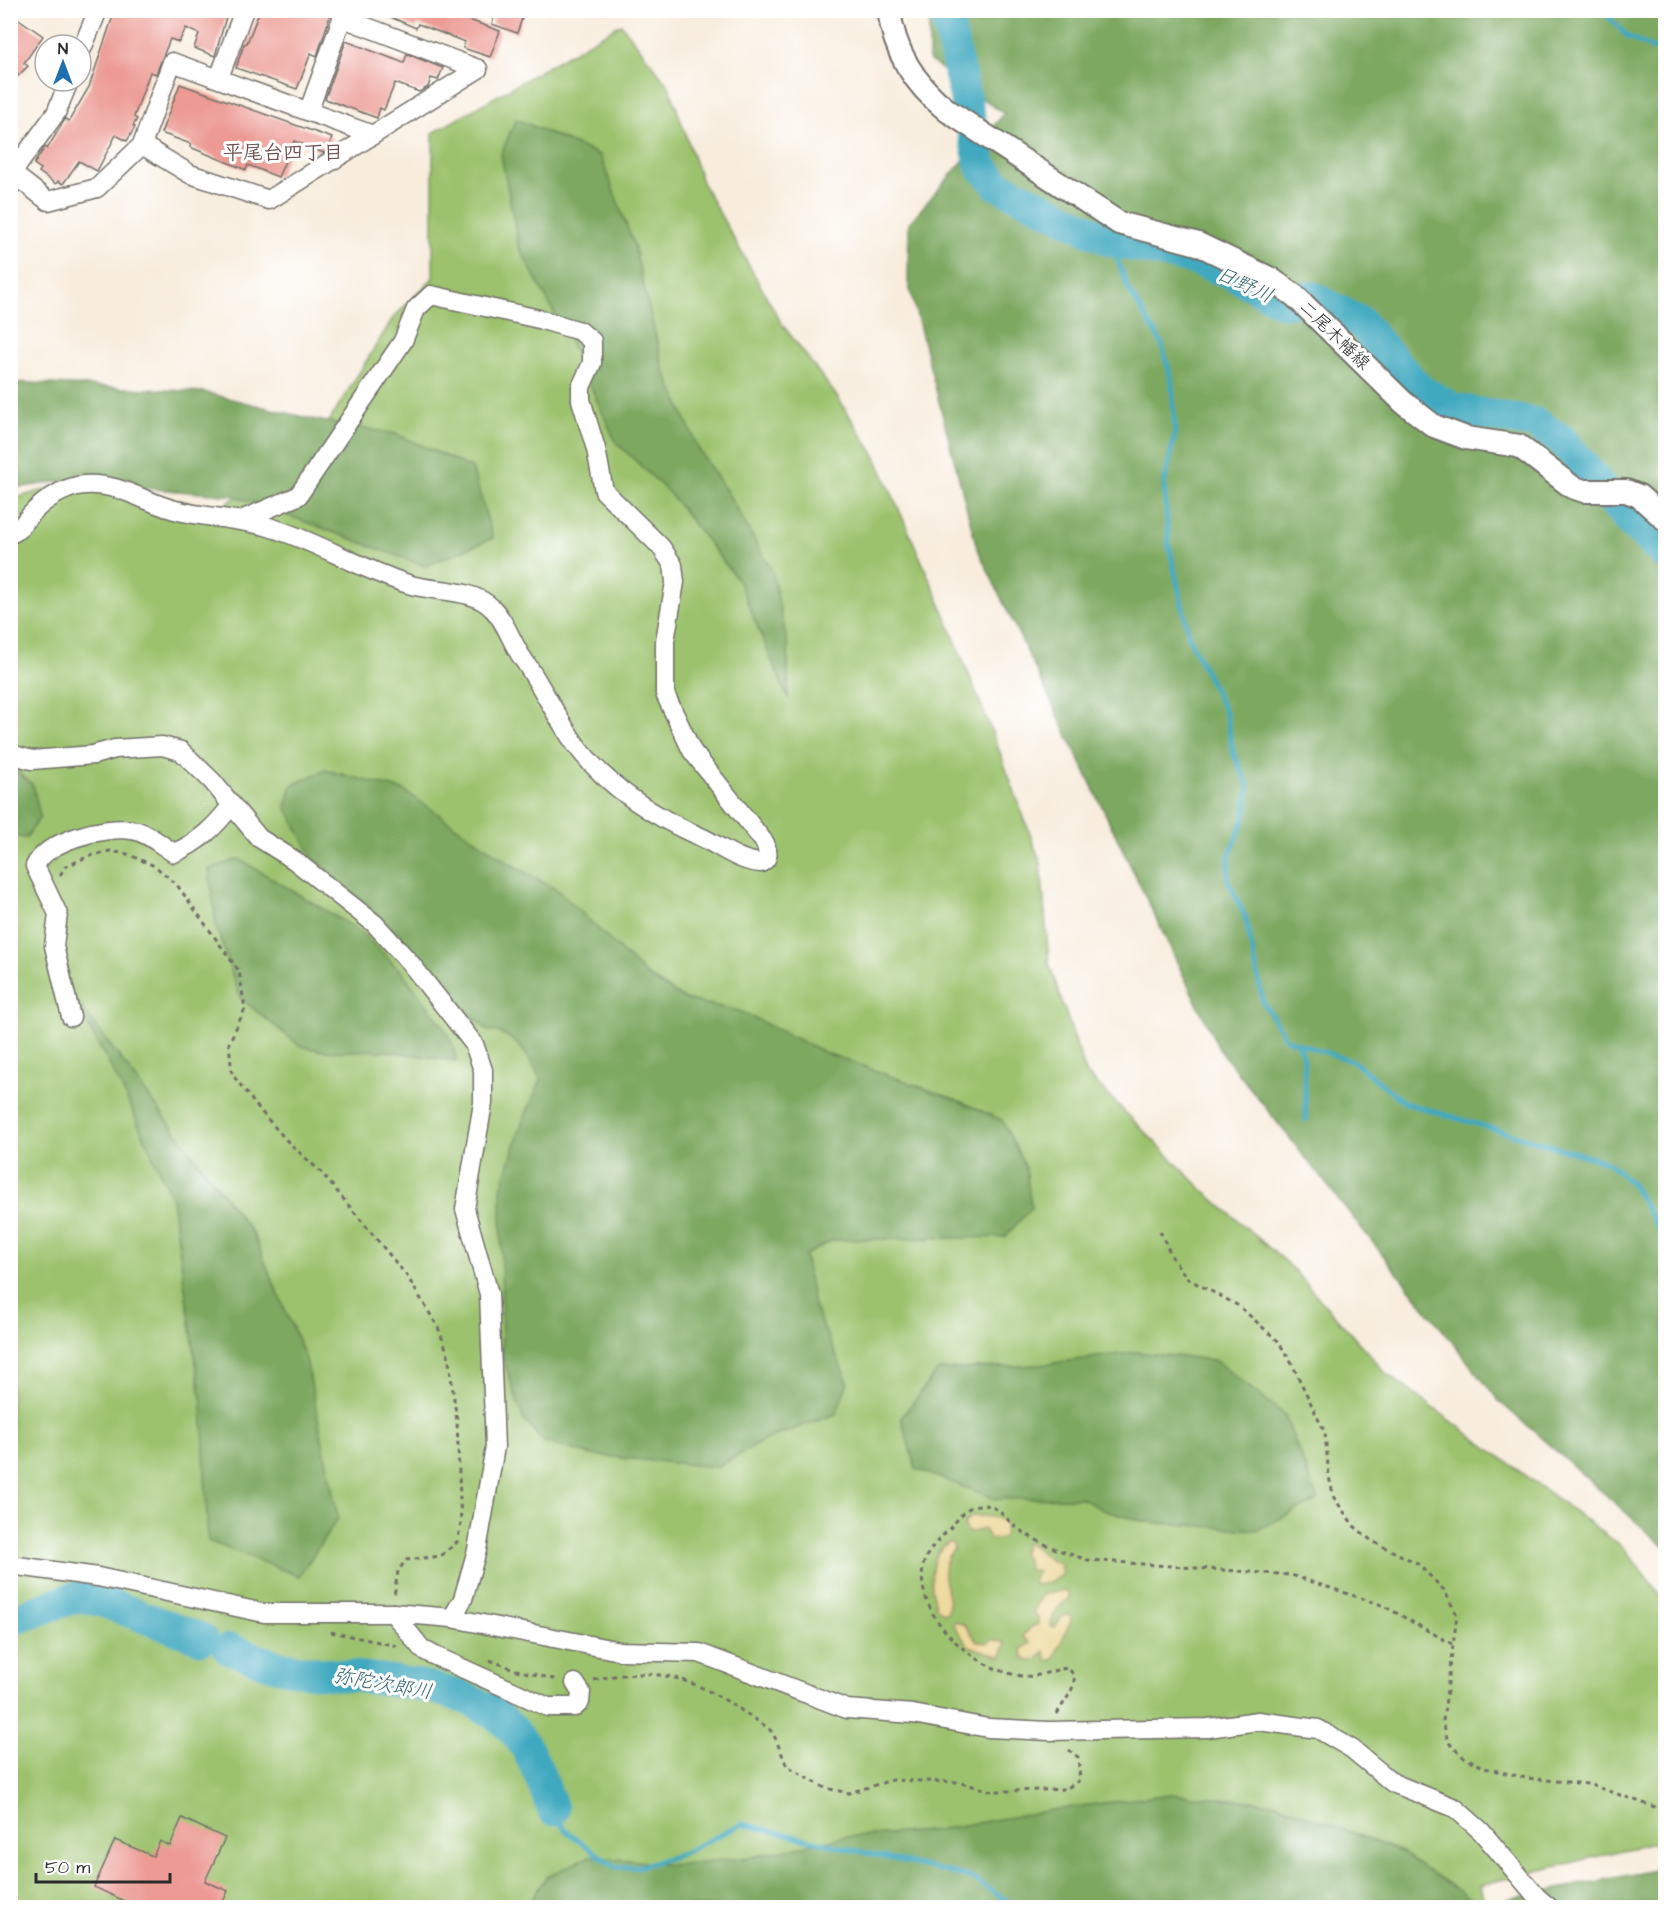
<svg xmlns="http://www.w3.org/2000/svg" width="1676" height="1918" font-family="'Architects Daughter','Klee One',sans-serif">
	<style>
		.green { fill: #9cc26d; stroke: #64764c; stroke-width: 1.5 }
		.forest { fill: #7da860; stroke: #546a46; stroke-width: 1.5 }
		.sand { fill: #eeda9e; stroke: #8c8264; stroke-width: 1.5 }
		.lines { fill: none; stroke-linecap: round; stroke-linejoin: round }
		.stream { stroke: #40a9c0; stroke-width: 5 }
		.river { stroke: #40a9c0; stroke-width: 32 }
		.building { fill: #ec9a93 }
		.minor-casing { stroke: #736f69; stroke-width: 21 }
		.major-casing { stroke: #736f69; stroke-width: 26 }
		.path { stroke: #736f69; stroke-width: 3; stroke-dasharray: 4.5 4.5; stroke-linecap: butt }
		.minor { stroke: #fff; stroke-width: 18 }
		.major { stroke: #fff; stroke-width: 22 }
		.labels { text-anchor: middle; stroke-width: 6; stroke-linejoin: round; paint-order: stroke }
		.street-label { font-size: 18px; fill: #2b2b2b; stroke: #fff }
		.neighbourhood-label { font-size: 20px; font-weight: bold; fill: #6f524f; stroke: #fff }
		.water-label { font-size: 20px; font-style: italic; fill: #34646e; stroke: #fff }
	</style>
	<rect width="100%" height="100%" fill="#fff"/>
	<filter id="ink" filterUnits="userSpaceOnUse"><feTurbulence type="fractalNoise" baseFrequency=".0167" numOctaves="2"/><feDisplacementMap in="SourceGraphic" scale="12" xChannelSelector="R" yChannelSelector="G"/><feConvolveMatrix kernelMatrix="1 2 1 2 8 2 1 2 1" color-interpolation-filters="sRGB"/></filter>
	<filter id="wash" filterUnits="userSpaceOnUse"><feTurbulence type="fractalNoise" baseFrequency=".008" numOctaves="4" result="noise"/><feDisplacementMap in="SourceGraphic" scale="24" xChannelSelector="R" yChannelSelector="G"/><feGaussianBlur stdDeviation="1.35" result="paint"/><feColorMatrix in="noise" values="0 0 0 0 0 0 0 0 0 0 0 0 0 0 0 0 0 1.4 0 .05"/><feComposite in="paint" operator="in"/></filter>
	<g filter="url(#wash)">
		<rect width="100%" height="100%" fill="#f8eddd"/>
		<path class="green" d="M621,24L669,86L702,182L782,324L838,398L876,457L941,605L1001,755L1041,864L1049,963L1086,1073L1203,1190L1292,1268L1386,1373L1624,1548L1665,1601V1840L1480,1885L1485,1908L11,1907V499L99,475L164,497L218,509L312,449L393,318L433,278V133Z"/>
		<g class="forest">
			<path d="M929,11H1665V1547L1499,1401L1219,1049L977,548L908,282L909,223L1004,114L929,60Z"/>
			<path d="M516,119L600,155L634,245L663,367L699,450L727,492L772,571L788,646V699L738,580L670,494L616,442L575,352L519,247L501,154Z"/>
			<path d="M11,382L204,392L311,419L396,434L472,468L493,538L425,566L235,496L63,481L11,489Z"/>
			<path d="M11,766L33,785L40,817L26,838L11,836Z"/>
			<path d="M325,770L403,790L509,863L559,891L646,975L684,999L739,1011L826,1053L957,1100L1002,1120L1026,1168L1031,1208L1005,1237L833,1240L805,1255L814,1306L848,1382L836,1414L767,1439L717,1467L592,1455L544,1442L524,1421L502,1355L501,1189L522,1123L541,1080C530,1059 517,1032 488,1031L448,992L403,938L313,858L286,807L292,785Z"/>
			<path d="M239,859L360,931L402,972L443,1026L453,1045L456,1061C431,1058 407,1053 382,1051C350,1048 332,1057 299,1045L240,998L216,926L209,869Z"/>
			<path d="M70,992L253,1234L306,1359L338,1518L299,1576L208,1541L202,1404L172,1199L122,1088Z"/>
			<path d="M1135,1352L1214,1360L1284,1414L1318,1500L1257,1530L1146,1522L1105,1511L1081,1498L996,1499L916,1469L901,1418L938,1370L1039,1365Z"/>
			<path d="M1171,1794L1276,1803L1401,1852L1483,1907H526L546,1877L590,1856L673,1865L752,1857L843,1837L929,1831L1059,1809Z"/>
			<path d="M1665,1868V1907L1503,1908L1502,1900Z"/>
		</g>
		<g class="sand">
			<path d="M973,1516C983,1516 999,1516 1005,1523L1004,1537L990,1540L984,1529L968,1533L964,1527L966,1521Z"/>
			<path d="M949,1542L953,1544L954,1549C930,1574 957,1597 946,1614L937,1608C929,1586 927,1555 949,1542Z"/>
			<path d="M1026,1543C1041,1547 1043,1560 1060,1564L1062,1575L1048,1583L1035,1585L1033,1579L1038,1571L1029,1570L1028,1561L1022,1553Z"/>
			<path d="M1067,1590L1069,1598C1060,1605 1051,1614 1051,1626L1055,1628L1062,1616L1070,1615L1071,1620L1053,1660H1046L1045,1651L1036,1660L1028,1661L1023,1656L1022,1649L1030,1643L1023,1636L1031,1627L1038,1624V1617L1033,1612L1043,1594Z"/>
			<path d="M955,1621L964,1624L977,1641L987,1643L993,1639L1006,1643L1001,1657L969,1646L953,1625Z"/>
		</g>
		<g class="lines">
			<g class="stream">
				<path d="M1602,10L1628,37L1666,54"/>
				<path d="M1111,241L1128,289L1161,342L1172,382L1175,434L1164,485L1169,546L1190,640L1226,714L1233,752L1249,787L1244,820L1229,856L1228,880L1246,919L1263,1002L1286,1039L1354,1062L1405,1103L1607,1162L1632,1184L1666,1242"/>
				<path d="M1299,1045L1304,1060L1306,1120"/>
				<path d="M553,1810L565,1830L615,1867H638L679,1855L742,1824L970,1877L1019,1908"/>
			</g>
			<g class="river">
				<path d="M948,10L947,19L981,166L998,185L1111,241L1192,259L1230,273L1285,303L1312,297L1360,322L1420,390L1454,409L1535,423L1562,440L1627,518L1666,555"/>
				<path d="M10,1621L78,1596L101,1601L202,1639"/>
				<path d="M229,1649C248,1655 266,1664 286,1668C357,1682 474,1673 521,1740C536,1761 544,1787 553,1810"/>
			</g>
		</g>
		<g id="blocks">
			<g class="building">
				<path d="M115,10H228L215,56L194,48L199,34L186,28L179,42L170,39L156,74L150,72L134,117L137,119L133,126L135,127L127,141L116,135L97,171L79,161L63,184L58,181L56,184L39,172L41,169L34,164L45,147L47,149L65,119L69,121L89,87Z"/>
				<path d="M260,10H332L317,56L311,53L297,89L236,68L244,44L247,43Z"/>
				<path d="M374,10H441L500,31L490,57L463,48L465,42L418,24L416,28Z"/>
				<path d="M496,10H525L517,33L492,24Z"/>
				<path d="M10,13L43,36L24,63L28,66L10,84Z"/>
				<path d="M346,41L404,63L407,54L443,68L438,80L431,78L428,87L419,92L395,83L384,110L380,108L377,118L325,99Z"/>
				<path d="M180,84L332,138L327,150L324,153L294,141L278,177L248,165L246,170L190,147L191,144L161,133Z"/>
				<path d="M182,1818L225,1838L205,1881L228,1891L220,1908H139L94,1887L115,1840L153,1856L160,1841L170,1846Z"/>
			</g>
		</g>
	</g>
	<g filter="url(#ink)">
		<use href="#blocks" fill-opacity="0" stroke="#736f69" stroke-width="1.5"/>
		<g class="lines">
			<g class="minor-casing">
				<g id="minor">
					<path d="M343,18L478,69"/>
					<path d="M81,51L98,10"/>
					<path d="M219,78L244,10"/>
					<path d="M69,81L56,113L12,173L48,201L97,188L142,145L172,62L373,135"/>
					<path d="M309,110L345,10"/>
					<path d="M142,145L190,174L269,200L478,69"/>
					<path d="M10,534C18,532 22,525 27,519C40,503 62,487 84,485C118,482 144,502 175,510C206,518 238,518 269,527C317,541 360,569 408,584C435,593 472,587 493,609C506,622 511,641 521,656C541,684 556,717 576,745C607,787 656,818 703,838C721,847 740,862 761,863C770,858 768,852 765,843L692,751L665,694V641L675,582L673,565L661,547L604,491L596,449L581,400V387L592,363V341L580,331L539,319L431,295L416,309L403,341L298,496L241,520"/>
					<path d="M10,754L32,760L93,755L115,749L162,746L181,751L212,781L259,838L294,860L375,924L411,964L474,1044L483,1070V1103L465,1209L489,1294L495,1447L477,1550L463,1599L452,1618"/>
					<path d="M71,1017L54,946L58,914L35,866C47,840 105,826 132,830C147,832 161,845 174,853C199,842 215,827 231,806"/>
					<path d="M10,1565L98,1577L264,1613H393L452,1618L620,1651L699,1653L847,1709L913,1714L988,1728L1049,1731L1208,1728L1258,1721L1318,1729L1352,1749L1393,1783L1455,1808L1481,1831L1537,1897L1550,1908"/>
					<path d="M393,1613L422,1649L433,1655L548,1707H575L580,1702L581,1692L575,1683"/>
				</g>
			</g>
			<g class="major-casing">
				<path id="major" d="M889,10C894,53 915,85 948,111L1119,223L1198,244L1271,279L1295,296L1403,402L1434,426L1466,438L1519,446L1572,487L1584,491H1626L1639,496L1666,520"/>
			</g>
			<g class="path">
				<path d="M60,875L65,867L89,856L110,851L127,854L155,866L177,885L239,971L245,1009L229,1043L232,1074L258,1108L289,1143L321,1172L388,1253L407,1276L438,1327L448,1354L457,1421L461,1524L457,1542L441,1556L406,1560L398,1571L394,1596"/>
				<path d="M1160,1231L1173,1259L1188,1279L1239,1306L1278,1341L1292,1364L1325,1433L1329,1477L1334,1498L1354,1526L1372,1541L1418,1564L1444,1590L1457,1615L1443,1721L1448,1742L1462,1756L1485,1768L1526,1778L1588,1784L1655,1807L1666,1814"/>
				<path d="M331,1632L397,1646"/>
				<path d="M490,1660L516,1670L558,1680"/>
				<path d="M594,1680C672,1662 705,1686 768,1728L773,1733L787,1766L825,1788L849,1793L892,1780L957,1782L992,1791H1011L1066,1789L1080,1780L1078,1757L1069,1750"/>
				<path d="M1057,1714C1064,1700 1085,1680 1067,1668C1052,1670 1037,1678 1022,1676C975,1670 915,1618 923,1567C925,1551 941,1538 951,1527C960,1517 966,1506 980,1505C998,1504 1005,1519 1017,1528C1039,1544 1063,1552 1088,1560L1291,1575L1382,1605L1452,1644"/>
			</g>
			<use href="#minor" class="minor"/>
			<use href="#major" class="major"/>
		</g>
	</g>
	<g class="labels">
		<g class="street-label">
			<text transform="translate(1335 335) rotate(44)" y="6">二尾木幡線</text>
		</g>
		<g class="neighbourhood-label">
			<text x="283" y="159">平尾台四丁目</text>
		</g>
		<g class="water-label">
			<text transform="translate(1245 284) rotate(25)" y="7">日野川</text>
			<text transform="translate(383 1683) rotate(10)" y="7">弥陀次郎川</text>
		</g>
	</g>
	<rect width="1676" height="1918" fill="none" stroke="#fff" stroke-width="36"/>
	<g transform="translate(63 63)"><circle r="28" fill="#ffffff" stroke="#aaaaaa" stroke-width="1.5"/>
	<path d="M0-4.5L10 22L0 15L-10 22Z" fill="#1f6fb2"/>
	<text y="-9" font-size="16" font-weight="bold" text-anchor="middle" fill="#2b2b2b">N</text>
	</g>
	<path d="M36 1873v9h134v-9" fill="none" stroke="#2b2b2b" stroke-width="3"/>
	<text x="45" y="1873" font-size="18" fill="#2b2b2b" stroke="#ffffff" stroke-width="4.5" paint-order="stroke">50 m</text>
</svg>
